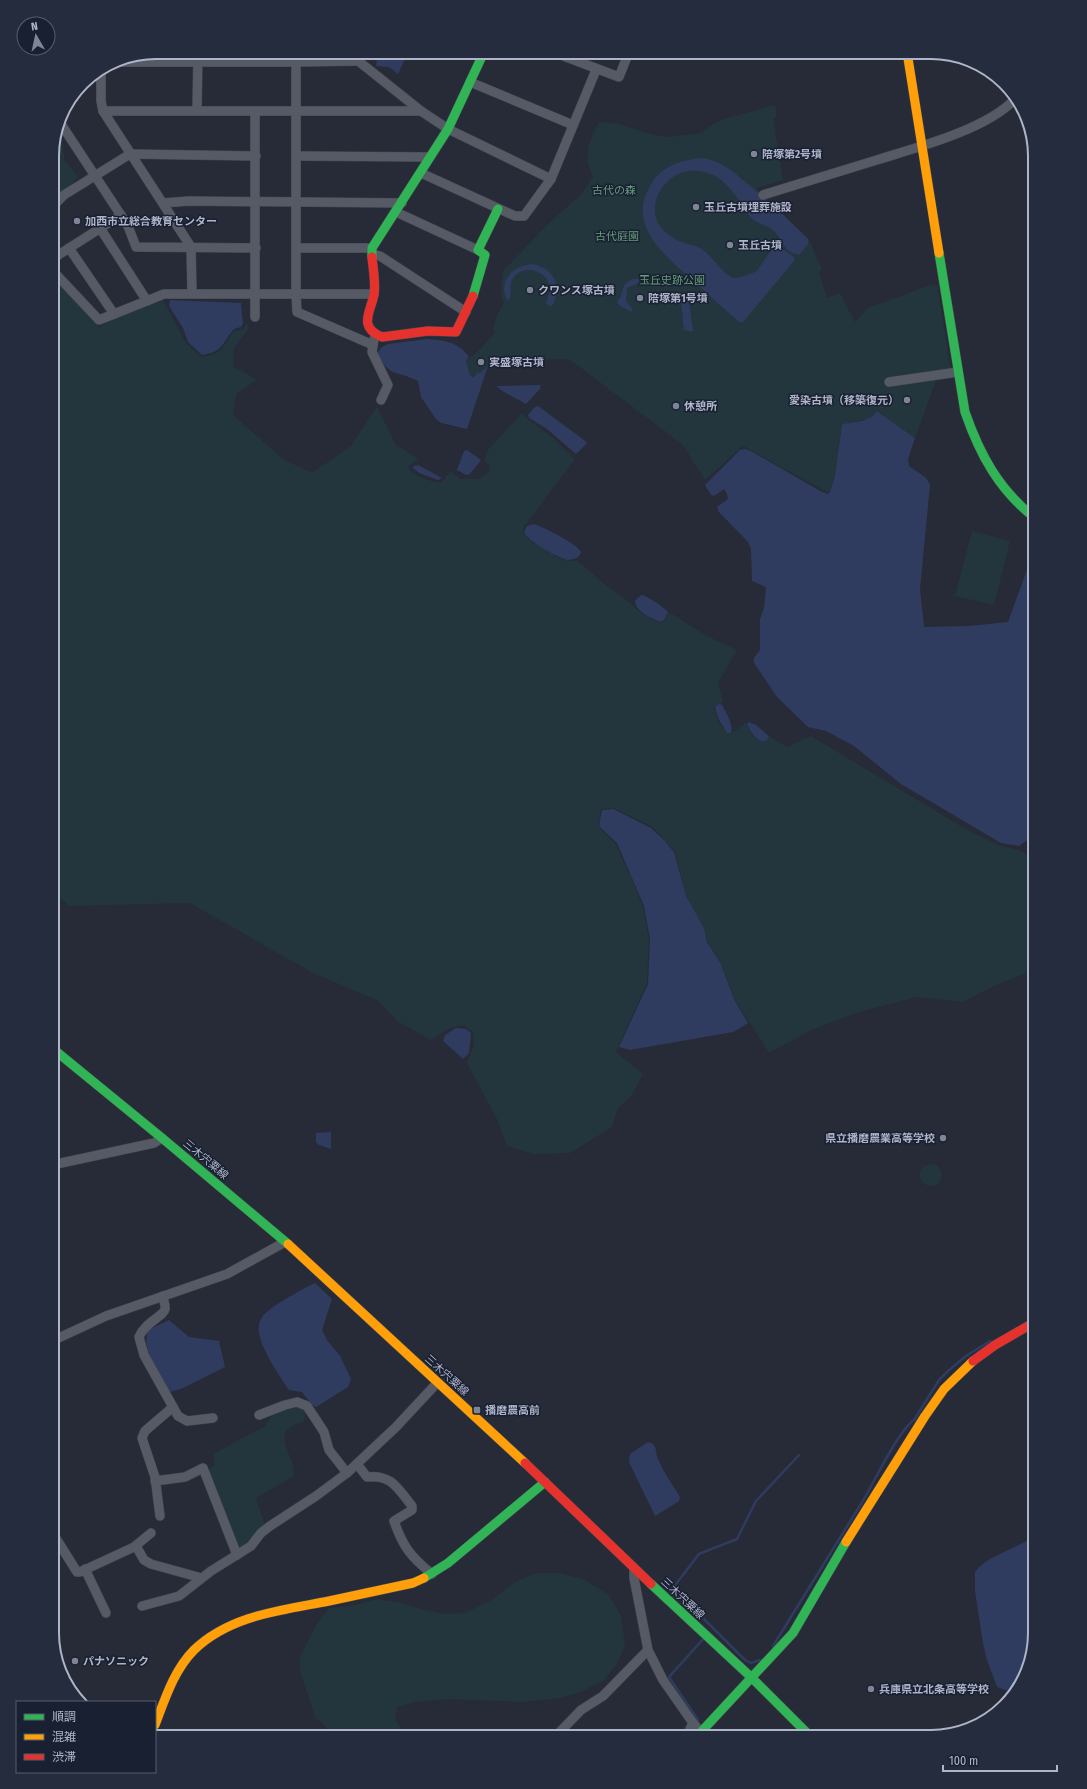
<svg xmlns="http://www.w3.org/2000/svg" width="1087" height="1789" font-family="'Fira Sans Condensed','Noto Sans JP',sans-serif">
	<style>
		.green { fill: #23353d }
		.water { fill: #2f3c60 }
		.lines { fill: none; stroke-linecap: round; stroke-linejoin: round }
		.stream { stroke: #2f3c60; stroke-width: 2.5 }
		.street-casing { stroke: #434650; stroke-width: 10 }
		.fast-casing { stroke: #434650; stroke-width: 10 }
		.slow-casing { stroke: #434650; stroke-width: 10 }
		.jam-casing { stroke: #434650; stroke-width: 10 }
		.street { stroke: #565a64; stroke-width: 9 }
		.fast { stroke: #30b455; stroke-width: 9 }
		.slow { stroke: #ff9f0a; stroke-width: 9 }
		.jam { stroke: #e5322d; stroke-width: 9 }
		.poi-dot { fill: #7f8596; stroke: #192032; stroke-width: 1.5 }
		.labels { text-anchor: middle; stroke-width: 3; stroke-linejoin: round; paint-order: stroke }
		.poi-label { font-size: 11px; font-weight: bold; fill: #afb5c9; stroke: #192032; text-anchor: start }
		.park-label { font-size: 11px; fill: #649c79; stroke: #192032 }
		.street-label { font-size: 11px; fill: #afb5c9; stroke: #192032 }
		.rim { fill: none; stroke: #afb5c9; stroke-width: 2 }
	</style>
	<rect width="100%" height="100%" fill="#262b37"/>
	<g class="green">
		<path d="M248,52H339L341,54V60L248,59Z"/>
		<path d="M775,105L777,117L773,118L783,180L756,188L809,239L822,270L819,272L827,298L840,293L855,322L868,308L933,284V286L937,285L952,377L936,381L915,438L878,412L869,419L842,424L835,476L831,491L827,492L743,446L705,480L682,444L569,359L498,361L491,359L489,366L480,373L478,372L473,378L470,375L466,360L478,351L495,333L493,329L497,315L504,303L502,299L501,285L503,271L543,229L571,203L579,197L593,177C583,157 588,141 599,122L620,124L649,134L669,137L701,133L715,123L727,118Z"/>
		<path d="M58,125L65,161L78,177L52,204V149Z"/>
		<path d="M52,274L99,327L130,310L163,300L186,343L201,357C225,354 221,347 234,331L244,329L246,322L249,328L234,348L233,366L257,380L236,394L233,415L283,459L312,473L351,446L377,407L396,445L419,459L408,466C411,477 431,481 441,483L451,471L460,479H480L489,471L490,465L484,461L488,450L521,414L553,438L575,459L524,527L523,533L533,543L561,559L568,561H578L609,588L623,597L644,615L659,623L664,621L669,612L705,635L737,650L718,683L723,702L714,707L718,721L727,733L735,731L746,722C748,730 755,741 764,742L768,739L769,736L787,747L811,736L964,828L1000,846L1020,850L1035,860V969L992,987L963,1002L916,997L856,1013L811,1030L769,1053L734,998L720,961L708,942L704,928L686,896L675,852L653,827L613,808L601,809L598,826L615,843L631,877L643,907L649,939L647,983L616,1052L643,1074L632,1095L618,1108L612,1127L570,1153L534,1154L507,1146L497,1119L467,1063L474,1044L473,1032L463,1025L448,1029L431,1040L397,1021L377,1000L313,973L190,903L69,906L52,890Z"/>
		<path d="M972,531L1010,541L994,605L955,596Z"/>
		<circle cx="931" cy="1175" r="11"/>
		<path d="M297,1406L303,1407C306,1413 306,1416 303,1422C267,1431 295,1453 294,1476L256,1498L265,1526L251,1542L237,1551L207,1470L215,1465L213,1454L265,1426L271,1417L278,1411Z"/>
		<path d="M536,1573H559L583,1579L609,1595L621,1616L625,1645L617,1664L604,1680L583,1691L560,1698L522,1702L447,1699L415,1702L397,1707L395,1720L408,1737H332L328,1729L315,1717L300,1671V1656L317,1624L329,1608L351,1606L378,1599L400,1603L424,1610L444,1614L465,1613L491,1600L515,1582Z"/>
	</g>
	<g class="water">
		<path d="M378,52H408L398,74L389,67L376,66Z"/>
		<path d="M704,158L717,162L731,170L775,207L808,239V244L800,254C786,256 782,240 775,232C768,225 758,224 751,218C741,204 730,184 715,176C692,164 667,173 657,197C654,205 654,215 658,223C663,231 673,239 682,242C688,245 696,245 702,249C713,257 720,271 733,278C738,279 752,273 757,271L771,250L783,249L795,258L794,261L743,322H739C723,308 707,293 691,279C664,255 627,226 650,186C661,166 682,159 704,158Z"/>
		<path d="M533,264C555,270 561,284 553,305L550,306L546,303C547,298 550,294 550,288C548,269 521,263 512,280C509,287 511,293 510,299L507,300C497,280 515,265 533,264Z"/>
		<path d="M632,279H639L640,280L639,283L627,288L626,301L633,310L632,312L620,306L617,302L620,298L624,285Z"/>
		<path d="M688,292L693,332L684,330L681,303H660L659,300L661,297L668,294Z"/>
		<path d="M170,300L241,303L243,324L241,327L234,329C222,343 223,352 202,355L188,342L183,328L169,306Z"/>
		<path d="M427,339C444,340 459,342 469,357L466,360L470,375L473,378L478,372L480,373L488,366L467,429L441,423L436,419L421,397L418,381C397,370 389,378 377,353L382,347L388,344Z"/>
		<path d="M541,385L540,389L526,404C516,398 505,394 496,386Z"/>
		<path d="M538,406L584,440L587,443L576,454L547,429L529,418L528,415L535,407Z"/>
		<path d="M876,412H878L915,438L908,459L909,466L926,478L930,485L920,589L924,627L969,626L1008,622L1031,559L1035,561V834L1019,846L1001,843L901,784L854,746L826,731L808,727L777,697L754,663V658L760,650V619L764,608L766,587L752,581L751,549L748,542L719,512L717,507L728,499L727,494L724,489L714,496L711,495L705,485L740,450L744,449L751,451L822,492L828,494L830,492L835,476L842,424C852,422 871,422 876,412Z"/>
		<path d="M467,450L481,460L470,474L466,475L457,470L464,451Z"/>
		<path d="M418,465L442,478L438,480L419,473L412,467Z"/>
		<path d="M534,524C543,527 578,544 581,552C579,559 574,559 567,560C557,557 528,542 524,532L527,526Z"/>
		<path d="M641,595C646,595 665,608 668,612L664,620L660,622C651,618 636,612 635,601Z"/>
		<path d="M719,704L722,705C726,712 734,726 731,733H727L718,718L715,707Z"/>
		<path d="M749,722L756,725L769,736L768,739L764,742C756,741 750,731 747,724Z"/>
		<path d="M613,809L651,828L664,840L674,852L686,896L704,928L707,942L720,962L734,999L748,1023L733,1032L630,1050L619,1047L648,984L650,939L644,906L617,843L599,826L602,810Z"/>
		<path d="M456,1028L466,1029L471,1033L469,1053L463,1059L443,1041L445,1035Z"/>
		<path d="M331,1132V1149L319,1145L316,1142V1133Z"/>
		<path d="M315,1283L332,1299L322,1330L327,1340L340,1356L351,1379L348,1387L316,1407L312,1405L302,1392L289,1390L286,1386C277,1371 251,1336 261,1319C266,1308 303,1289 315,1283Z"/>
		<path d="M169,1320L189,1337L219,1341L225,1367L181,1389L169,1392C159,1374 141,1351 148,1330Z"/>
		<path d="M648,1442C658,1444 655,1452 658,1459C663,1472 673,1485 680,1497L679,1501L655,1516L629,1462L630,1454Z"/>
		<path d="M1035,1537V1633L1019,1685L1006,1690L997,1687L986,1657L983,1643L975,1591V1572L980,1566L990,1559Z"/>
	</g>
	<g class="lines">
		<g class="stream">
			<path d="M773,1646C803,1597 834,1548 864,1499C875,1480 899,1430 914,1420L939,1380L948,1371L966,1356L990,1341"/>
			<path d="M760,1660L751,1663L745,1660L673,1588L699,1554L737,1539L756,1501L799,1455"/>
			<path d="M696,1724L698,1720L669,1677L704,1638"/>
		</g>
		<g class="street-casing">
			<g id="street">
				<path d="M347,52L421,111L448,129L551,179L596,70"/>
				<path d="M553,52L619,77L629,52"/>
				<path d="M114,62H296L359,61"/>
				<path d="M296,62V293L297,312L373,345"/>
				<path d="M101,70V101L103,111L191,247L192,293"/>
				<path d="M470,82L573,125"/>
				<path d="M197,110L198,52"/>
				<path d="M103,111H421"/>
				<path d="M255,112V317"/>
				<path d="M59,121L128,226L136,247L256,248"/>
				<path d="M297,156L430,157"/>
				<path d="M421,173L515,216H524L551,179"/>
				<path d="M763,195C802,183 841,171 880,159C919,147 987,129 1015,99"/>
				<path d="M163,203L189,201L402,203"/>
				<path d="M52,207L64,195L130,154L256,156"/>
				<path d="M396,212L478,250"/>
				<path d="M100,228L147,301"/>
				<path d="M69,248L114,314"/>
				<path d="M297,248H372"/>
				<path d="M372,254L380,256L466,312"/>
				<path d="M52,259L121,215"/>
				<path d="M52,270L99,320L164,294H374"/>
				<path d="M374,339L372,352L388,385L381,400"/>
				<path d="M889,382L958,372"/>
				<path d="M52,1165L154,1143L162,1138"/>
				<path d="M163,1296C163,1300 166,1306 165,1309C164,1316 145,1322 139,1337L144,1355L178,1416L187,1421L213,1418"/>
				<path d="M52,1341L106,1316L227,1274L285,1242"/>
				<path d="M259,1415L285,1405L297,1402L307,1406L324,1432L329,1450L347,1473"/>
				<path d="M357,1464L367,1477C392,1474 398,1489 412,1506V1510L394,1521C403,1547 411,1557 432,1574"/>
				<path d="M155,1481L185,1477L203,1468L237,1555"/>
				<path d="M160,1516L155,1477L142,1438L145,1431L173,1407"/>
				<path d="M52,1532L77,1572H80L134,1547L151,1533"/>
				<path d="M136,1546L144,1560L151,1564L198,1577L200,1579"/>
				<path d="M634,1568V1578L648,1650L663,1680L693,1723L705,1737"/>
				<path d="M85,1569L106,1613"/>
				<path d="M142,1606L179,1596L211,1571L251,1546L261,1533L270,1526L316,1496L347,1473L396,1427L437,1383"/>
				<path d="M555,1737L581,1710L603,1696L648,1650"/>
				<path d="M686,1737L693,1723"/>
			</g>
		</g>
		<g class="fast-casing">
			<g id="fast">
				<path d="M939,253L965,412C980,455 999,490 1035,518"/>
				<path d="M372,257V248L448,129L484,52"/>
				<path d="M473,296L485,255L478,250L498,209"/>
				<path d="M52,1048L162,1138L288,1244"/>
				<path d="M424,1578L448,1563L545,1482"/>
				<path d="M651,1584L752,1678L811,1737"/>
				<path d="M701,1732L793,1633L846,1542"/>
			</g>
		</g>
		<g class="slow-casing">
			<g id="slow">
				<path d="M907,52L939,253"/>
				<path d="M288,1244L525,1463"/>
				<path d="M846,1542L925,1416L944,1389L973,1361"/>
				<path d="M155,1725C165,1699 174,1670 194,1650C230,1615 283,1610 329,1601C357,1595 385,1589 413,1583L424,1578"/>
			</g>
		</g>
		<g class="jam-casing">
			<g id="jam">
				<path d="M372,257C373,269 376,283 374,295C370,313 358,327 382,337L428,331L456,332L473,296"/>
				<path d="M973,1361L995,1345L1035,1322"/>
				<path d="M525,1463L651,1584"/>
			</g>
		</g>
		<use href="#street" class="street"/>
		<use href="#fast" class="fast"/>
		<use href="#slow" class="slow"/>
		<use href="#jam" class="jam"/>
	</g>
	<g class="poi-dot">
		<circle cx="754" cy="154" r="4"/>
		<circle cx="696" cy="207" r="4"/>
		<circle cx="77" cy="221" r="4"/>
		<circle cx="730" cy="245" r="4"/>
		<circle cx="530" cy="290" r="4"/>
		<circle cx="640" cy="298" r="4"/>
		<circle cx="481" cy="362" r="4"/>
		<circle cx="907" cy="400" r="4"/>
		<circle cx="676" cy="406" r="4"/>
		<circle cx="943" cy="1138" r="4"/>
		<rect x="473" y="1406" width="8" height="8" rx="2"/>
		<circle cx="75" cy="1661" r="4"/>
		<circle cx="871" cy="1689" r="4"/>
	</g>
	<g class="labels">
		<g class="poi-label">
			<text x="762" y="158">陪塚第2号墳</text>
			<text x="704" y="211">玉丘古墳埋葬施設</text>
			<text x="85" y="225">加西市立総合教育センター</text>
			<text x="738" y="249">玉丘古墳</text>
			<text x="538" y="294">クワンス塚古墳</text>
			<text x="648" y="302">陪塚第1号墳</text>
			<text x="489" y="366">実盛塚古墳</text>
			<text x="899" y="404" text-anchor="end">愛染古墳（移築復元）</text>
			<text x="684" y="410">休憩所</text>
			<text x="935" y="1142" text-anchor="end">県立播磨農業高等学校</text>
			<text x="485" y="1414">播磨農高前</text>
			<text x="83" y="1665">パナソニック</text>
			<text x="879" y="1693">兵庫県立北条高等学校</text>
		</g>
		<g class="park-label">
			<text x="614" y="194">古代の森</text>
			<text x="617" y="240">古代庭園</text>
			<text x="672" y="284">玉丘史跡公園</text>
		</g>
		<g class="street-label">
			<text transform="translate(206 1159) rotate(40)" y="4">三木宍粟線</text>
			<text transform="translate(447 1375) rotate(42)" y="4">三木宍粟線</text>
			<text transform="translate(683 1598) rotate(43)" y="4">三木宍粟線</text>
		</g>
	</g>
	<path d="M0 0H1087V1789H0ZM156 59H931A97 97 0 0 1 1028 156V1633A97 97 0 0 1 931 1730H156A97 97 0 0 1 59 1633V156A97 97 0 0 1 156 59Z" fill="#252c3e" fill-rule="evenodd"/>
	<path class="rim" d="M156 59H931A97 97 0 0 1 1028 156V1633A97 97 0 0 1 931 1730H156A97 97 0 0 1 59 1633V156A97 97 0 0 1 156 59Z"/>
	<rect x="16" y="1701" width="140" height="72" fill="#192032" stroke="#555c6e"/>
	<rect x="24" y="1714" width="20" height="6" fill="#30b455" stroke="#555c6e"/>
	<text x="52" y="1721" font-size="12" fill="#afb5c9">順調</text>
	<rect x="24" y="1734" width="20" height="6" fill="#ff9f0a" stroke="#555c6e"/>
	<text x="52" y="1741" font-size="12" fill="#afb5c9">混雑</text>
	<rect x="24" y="1754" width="20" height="6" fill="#e5322d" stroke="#555c6e"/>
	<text x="52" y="1761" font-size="12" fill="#afb5c9">渋滞</text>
	<g transform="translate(36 36) rotate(351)"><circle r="19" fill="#192032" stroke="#555c6e"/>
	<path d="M0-3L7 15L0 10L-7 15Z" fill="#7f8596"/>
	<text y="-6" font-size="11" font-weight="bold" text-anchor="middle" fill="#afb5c9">N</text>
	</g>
	<path d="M943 1765v6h114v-6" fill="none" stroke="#afb5c9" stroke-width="2"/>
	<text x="949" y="1765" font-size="12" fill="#afb5c9" stroke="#192032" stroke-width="3" paint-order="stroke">100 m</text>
</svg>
